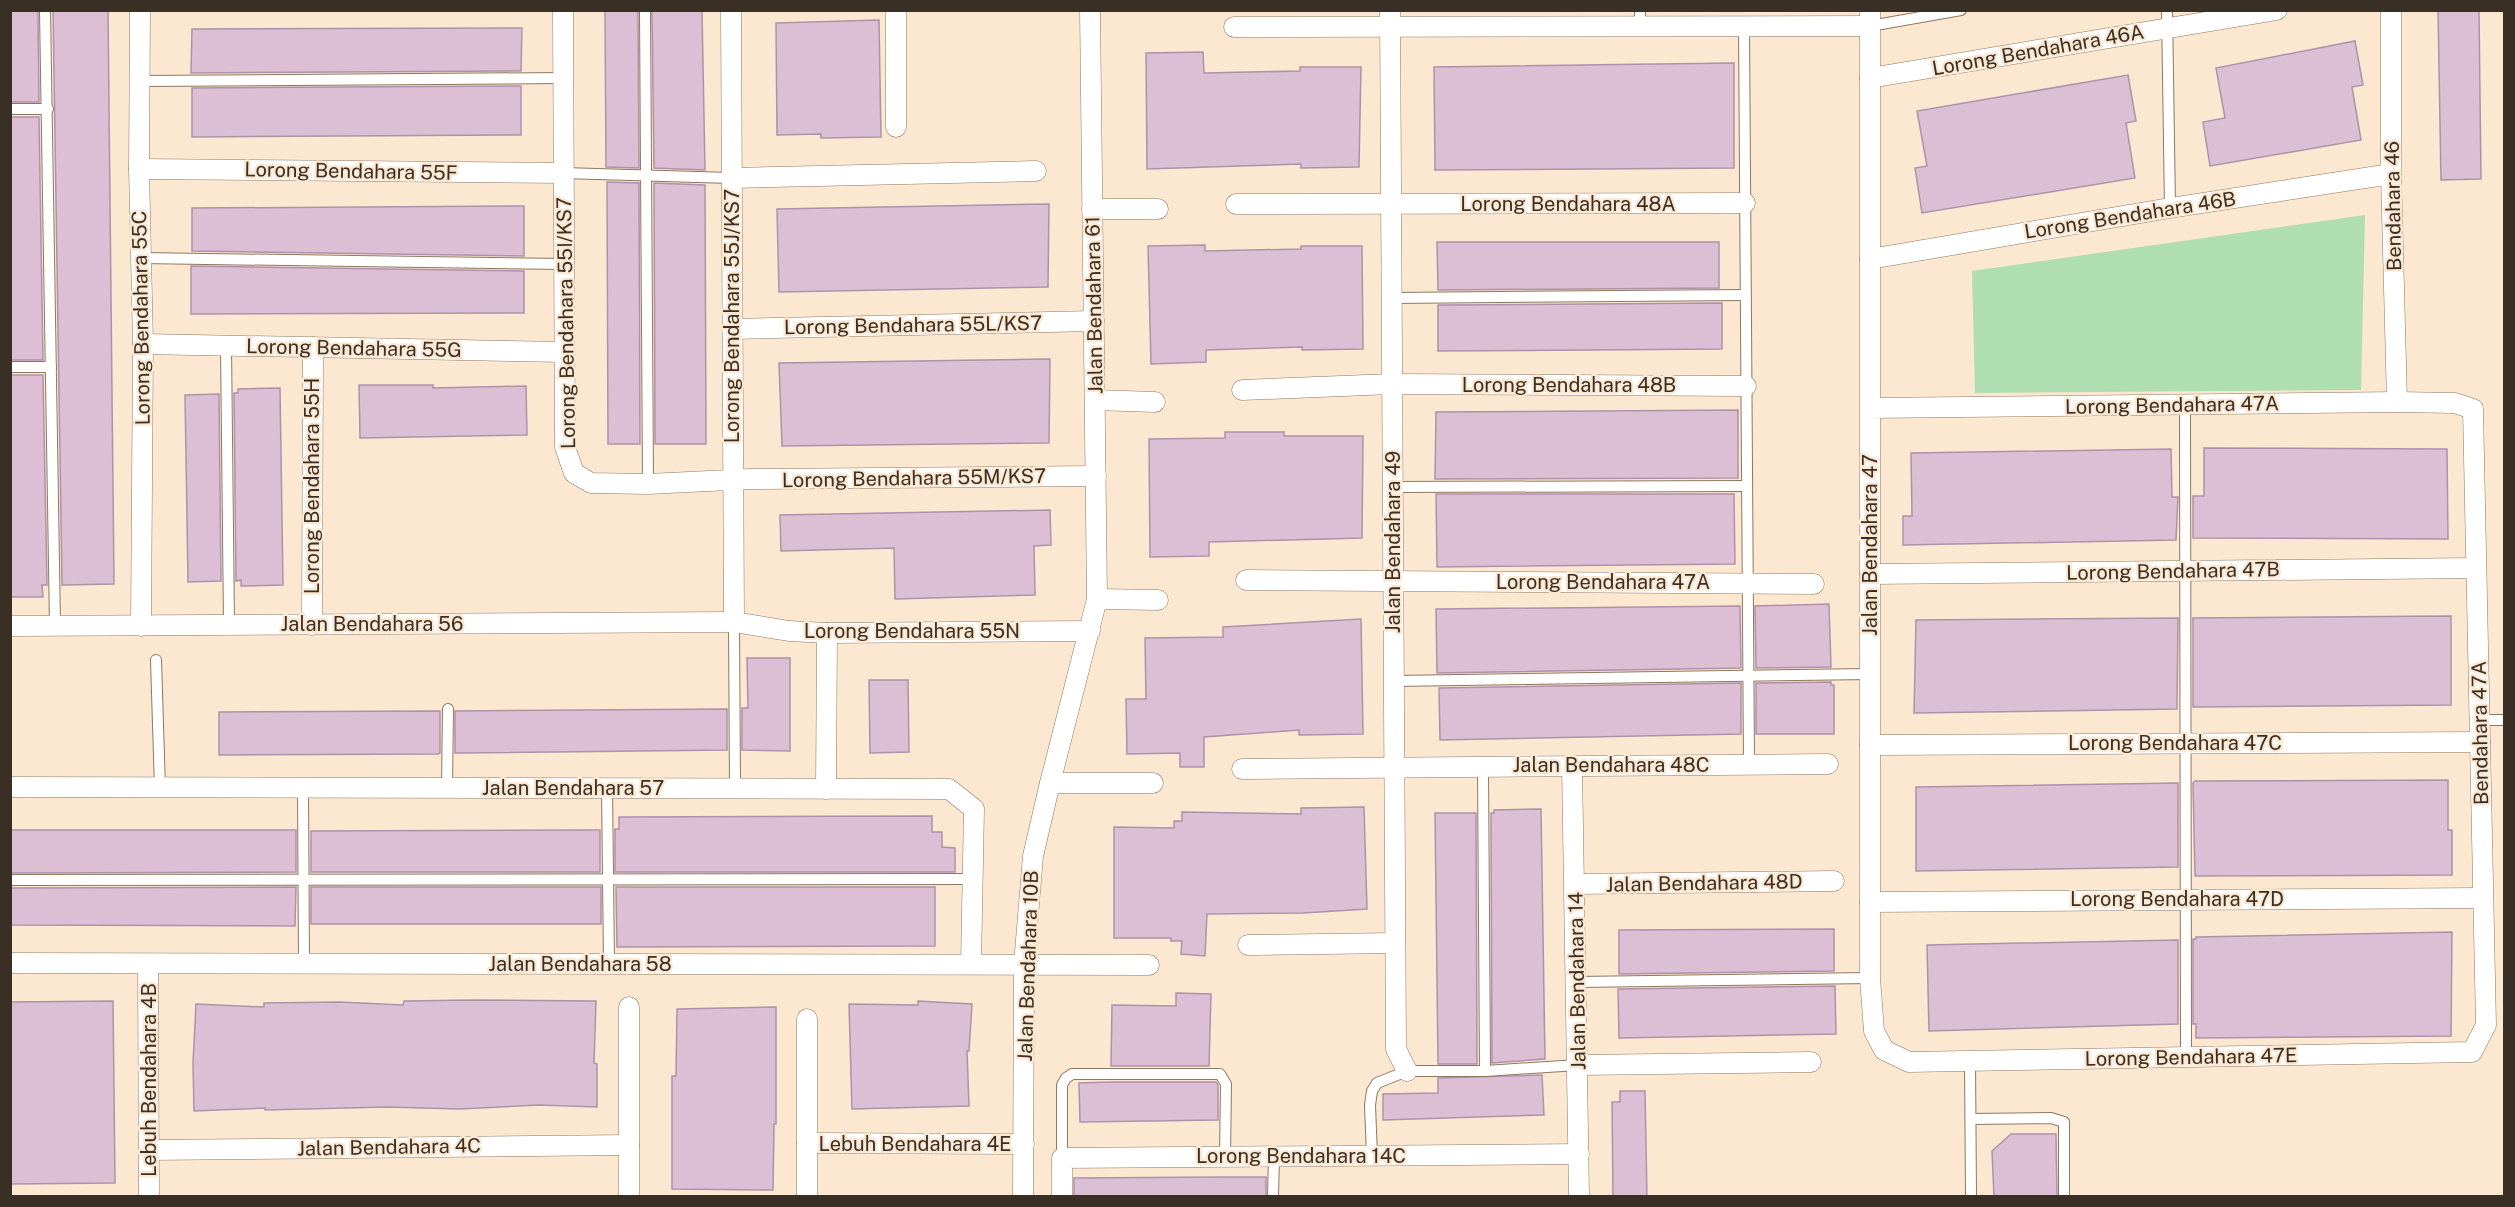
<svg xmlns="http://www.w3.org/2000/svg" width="2515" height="1207" font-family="'Public Sans',sans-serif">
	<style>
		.green { fill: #afdeb0 }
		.building { fill: #dcbed5; stroke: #af92a9; stroke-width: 1.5 }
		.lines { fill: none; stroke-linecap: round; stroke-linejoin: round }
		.lane-casing { stroke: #8f785f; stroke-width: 12 }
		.street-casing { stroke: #8f785f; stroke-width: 21 }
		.lane { stroke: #fff; stroke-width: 10 }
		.street { stroke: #fff; stroke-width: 20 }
		.labels { text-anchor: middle; stroke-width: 4.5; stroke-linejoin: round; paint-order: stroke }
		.street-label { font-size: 20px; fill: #392f24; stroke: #fce7d1 }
	</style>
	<rect width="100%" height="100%" fill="#fce7d1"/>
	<path class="green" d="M2365,215L2361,390L1975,393L1972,271Z"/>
	<g class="building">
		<path d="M10,10H38L39,102H10Z"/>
		<path d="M53,10H108L114,584L62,585Z"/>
		<path d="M605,10H638L639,168L606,167Z"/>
		<path d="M652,10H702L705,170L654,168Z"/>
		<path d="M2438,10H2479L2481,179L2441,180Z"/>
		<path d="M879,20L881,137L821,138V134L777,135L776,23Z"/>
		<path d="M522,28L521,71L191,73L192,29Z"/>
		<path d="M2355,41L2363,85L2352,87L2361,140L2210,166L2203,122L2225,118L2216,68Z"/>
		<path d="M1203,52L1204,73L1300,71V67H1361L1359,167L1301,168V164L1147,169L1146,53Z"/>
		<path d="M1734,63V168L1435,170L1434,67Z"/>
		<path d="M2128,75L2136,121L2126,123L2135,178L1922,213L1915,168L1927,166L1917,111Z"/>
		<path d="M521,86V135L192,137V88Z"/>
		<path d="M10,117H39L43,360H10Z"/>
		<path d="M607,182L639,183L640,444H608Z"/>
		<path d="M654,183L705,185L706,444H655Z"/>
		<path d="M1049,204L1048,287L779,292L777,209Z"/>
		<path d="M524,206V256L192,251V208Z"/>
		<path d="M1437,242H1719V288L1438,290Z"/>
		<path d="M1205,245V251L1301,249V246H1362L1363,349L1302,350V347L1206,350V362L1151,364L1148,246Z"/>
		<path d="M191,266L524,271V313L191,314Z"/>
		<path d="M1722,303V349L1438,351V305Z"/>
		<path d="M1050,359L1049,443L782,446L779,363Z"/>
		<path d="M10,375H43L47,585H42L43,597H10Z"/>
		<path d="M359,385H433V388L526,386L527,435L360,438Z"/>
		<path d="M280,388L283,585L241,586V580L236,581L234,393H238V389Z"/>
		<path d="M219,394L221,581L188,582L185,395Z"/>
		<path d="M1738,410V478L1435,479L1436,412Z"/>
		<path d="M1225,432H1284V436H1363L1362,538L1209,542V556L1150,557L1149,439L1225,438Z"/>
		<path d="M2204,448L2447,449L2448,539L2193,538V496H2204Z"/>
		<path d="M2171,449L2172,497H2178L2176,540L1903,545V516H1912L1911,453Z"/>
		<path d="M1436,494H1734L1735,564L1437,567Z"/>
		<path d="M1050,510L1051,545L1034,546L1035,595L895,599L894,548L781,551L780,515Z"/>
		<path d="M1829,604L1831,667L1756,668L1755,606Z"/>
		<path d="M1740,606L1741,668L1437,673L1436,609Z"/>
		<path d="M2451,616V705L2193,707V618Z"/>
		<path d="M2178,618L2177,709L1914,713L1916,620Z"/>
		<path d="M1361,619L1363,734L1299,735V730L1204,737V767H1180V753L1127,754L1126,699H1146L1145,638L1223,637V627Z"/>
		<path d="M747,658H790V751L742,750V708H748Z"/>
		<path d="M869,680H908L909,752L870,753Z"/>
		<path d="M1831,682V685H1834V734H1756V683Z"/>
		<path d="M1741,683V734L1440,740L1439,688Z"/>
		<path d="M727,709V750L455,753V711Z"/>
		<path d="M440,711V753L438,754L219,755V712Z"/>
		<path d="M2448,780V830H2452V875L2195,876L2193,783L2195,781Z"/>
		<path d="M2178,783V867L1916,871V787Z"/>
		<path d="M1364,807L1367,909L1303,913L1207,914L1205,956L1181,954L1182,941H1171V938H1114V827L1174,828V821H1182V812L1301,814V808Z"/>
		<path d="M1541,809L1545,1059L1492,1063L1491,813H1494V810Z"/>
		<path d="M1435,813H1476L1477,1064H1438Z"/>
		<path d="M932,816V832H942V847L955,848V872H615V829H619V817Z"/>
		<path d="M10,830H296V872L10,873Z"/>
		<path d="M582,830H600V872H311V831Z"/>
		<path d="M296,887L295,926L10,925V888Z"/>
		<rect x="311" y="887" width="290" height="37"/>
		<path d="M616,887H935V946L617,947Z"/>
		<path d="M1834,929V971L1619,974V930Z"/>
		<path d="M2452,932L2451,1036L2196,1038V1024H2193V939H2196V937Z"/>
		<path d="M2178,940V1024L1929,1031L1927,945Z"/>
		<path d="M1835,986L1836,1034L1619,1038L1618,989Z"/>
		<path d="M1176,993L1211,994L1209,1066H1111L1112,1005L1176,1006Z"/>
		<path d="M474,1000L596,1001L594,1063L597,1064V1107L539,1105L459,1109L387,1107L265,1110V1108L194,1111L193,1063L196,1004L264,1007V1003L339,1002L403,1005L404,1001Z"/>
		<path d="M113,1001L115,1183L10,1184V1002Z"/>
		<path d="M918,1001L972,1004L969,1051H967L969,1106L852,1109L849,1004L918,1005Z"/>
		<path d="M776,1007V1124H774L773,1190L672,1189V1076H676L677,1009Z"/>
		<path d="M1542,1075L1544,1115L1383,1120V1094L1438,1093V1078Z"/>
		<path d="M1111,1082H1216L1218,1085V1120L1080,1122L1079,1083Z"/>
		<path d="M1620,1091H1645L1647,1197H1613L1612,1102H1620Z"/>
		<path d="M2011,1134H2056L2057,1197H1994L1992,1151Z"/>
		<path d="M1220,1177H1266V1197H1074V1178Z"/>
	</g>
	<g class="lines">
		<g class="lane-casing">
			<g id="lane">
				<path d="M45,10L55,626"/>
				<path d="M645,10L648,484"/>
				<path d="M2167,10L2170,208"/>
				<path d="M1640,26V10"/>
				<path d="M1744,26L1749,765"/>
				<path d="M1870,26L1961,10"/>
				<path d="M139,81L563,78"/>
				<path d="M10,109H48"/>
				<path d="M563,173L731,178"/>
				<path d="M141,258L564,264"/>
				<path d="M1391,298L1745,295"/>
				<path d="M226,345L229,625"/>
				<path d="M10,367H51"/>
				<path d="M2185,405L2186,1057"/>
				<path d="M1392,487L1747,486"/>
				<path d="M734,622L735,788"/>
				<path d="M156,660L160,788"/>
				<path d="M1393,681L1870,674"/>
				<path d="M2479,720H2504"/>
				<path d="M1483,766L1485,1071"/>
				<path d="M303,788L304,964"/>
				<path d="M447,788L448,709"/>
				<path d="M607,788L609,964"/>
				<path d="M10,880L974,879"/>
				<path d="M1577,982L1870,978"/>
				<path d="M1970,1061L1971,1196"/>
				<path d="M1971,1119L2051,1118L2064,1122V1196"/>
				<path d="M1372,1156L1370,1105L1372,1091L1377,1083L1407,1071H1485L1578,1065"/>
				<path d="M1062,1158V1085L1066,1078L1072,1074H1220L1226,1084L1225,1157"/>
				<path d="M1273,1196L1274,1156"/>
			</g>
		</g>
		<g class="street-casing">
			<g id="street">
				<path d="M140,10L139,169L143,344L141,626"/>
				<path d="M563,10L565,447L574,473L591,483L648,484L750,479L1096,476"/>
				<path d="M731,10L734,622"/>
				<path d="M896,10V127"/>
				<path d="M1390,10L1396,1049L1407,1071"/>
				<path d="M2391,10V174L2397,402"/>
				<path d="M1234,27L1870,26"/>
				<path d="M1870,78L2277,10"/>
				<path d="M139,169L563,173"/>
				<path d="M731,178L1036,171"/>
				<path d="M1236,204L1745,203"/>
				<path d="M1092,209H1158"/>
				<path d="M1870,259L2170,208L2391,174"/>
				<path d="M732,329L1094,321"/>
				<path d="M143,344L564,352"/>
				<path d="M1242,390L1392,384L1746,386"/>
				<path d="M1095,400L1155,402"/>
				<path d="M1870,408L2397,402L2455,403L2473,409L2486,1025L2472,1052L1909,1062L1884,1050L1874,1031L1870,978V10"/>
				<path d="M1870,574L2476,568"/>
				<path d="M1246,580L1814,584"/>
				<path d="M1097,599L1158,600"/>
				<path d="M312,625L313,347"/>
				<path d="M10,626L734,622L789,631L827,633L1090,631"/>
				<path d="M1870,745L2480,742"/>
				<path d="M1572,766L1579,1196"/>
				<path d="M1242,769L1828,764"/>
				<path d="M1050,783H1153"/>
				<path d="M10,787L949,789L974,809L971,964"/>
				<path d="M826,789L827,633"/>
				<path d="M1575,884L1834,881"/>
				<path d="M1870,902L2483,898"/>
				<path d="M1248,945L1395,943"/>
				<path d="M10,963L1149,965"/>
				<path d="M148,964L149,1196"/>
				<path d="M1578,1065L1811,1062"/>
				<path d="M807,1143L1024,1144"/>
				<path d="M149,1150L629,1145"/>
				<path d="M629,1196V1007"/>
				<path d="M807,1196V1019"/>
				<path d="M1023,1196L1024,964L1033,856L1050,783L1097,599L1090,10"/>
				<path d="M1062,1196V1158L1579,1154"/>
			</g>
		</g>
		<use href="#lane" class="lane"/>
		<use href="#street" class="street"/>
	</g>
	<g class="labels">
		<g class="street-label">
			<text transform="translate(2038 50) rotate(-10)" y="7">Lorong Bendahara 46A</text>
			<text transform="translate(351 171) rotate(1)" y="7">Lorong Bendahara 55F</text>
			<text x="1568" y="211">Lorong Bendahara 48A</text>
			<text transform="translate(2393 206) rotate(-91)" y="7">Bendahara 46</text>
			<text transform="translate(2130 215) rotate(-9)" y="7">Lorong Bendahara 46B</text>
			<text transform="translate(1094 305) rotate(-91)" y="7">Jalan Bendahara 61</text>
			<text transform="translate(732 316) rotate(-90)" y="7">Lorong Bendahara 55J/KS7</text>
			<text transform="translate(141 318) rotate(-91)" y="7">Lorong Bendahara 55C</text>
			<text transform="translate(566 323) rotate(-91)" y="7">Lorong Bendahara 55I/KS7</text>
			<text transform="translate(913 325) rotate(-1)" y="7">Lorong Bendahara 55L/KS7</text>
			<text transform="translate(354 348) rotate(1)" y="7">Lorong Bendahara 55G</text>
			<text x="1569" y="392">Lorong Bendahara 48B</text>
			<text transform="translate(2172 405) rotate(-1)" y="7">Lorong Bendahara 47A</text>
			<text transform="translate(914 478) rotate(-1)" y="7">Lorong Bendahara 55M/KS7</text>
			<text transform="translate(312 486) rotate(-90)" y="7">Lorong Bendahara 55H</text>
			<text transform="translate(1393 542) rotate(-90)" y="7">Jalan Bendahara 49</text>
			<text transform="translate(1870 545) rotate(-90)" y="7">Jalan Bendahara 47</text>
			<text transform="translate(2173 571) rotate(-1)" y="7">Lorong Bendahara 47B</text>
			<text x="1603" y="589">Lorong Bendahara 47A</text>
			<text x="372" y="631">Jalan Bendahara 56</text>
			<text x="912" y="638">Lorong Bendahara 55N</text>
			<text transform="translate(2480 733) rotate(-91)" y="7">Bendahara 47A</text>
			<text x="2175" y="750">Lorong Bendahara 47C</text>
			<text x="1611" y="772">Jalan Bendahara 48C</text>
			<text x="573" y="795">Jalan Bendahara 57</text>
			<text transform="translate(1704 883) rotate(-1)" y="7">Jalan Bendahara 48D</text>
			<text x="2177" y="906">Lorong Bendahara 47D</text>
			<text x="580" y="971">Jalan Bendahara 58</text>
			<text transform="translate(1028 966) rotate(-88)" y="7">Jalan Bendahara 10B</text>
			<text transform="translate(1577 981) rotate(-91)" y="7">Jalan Bendahara 14</text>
			<text transform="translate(2191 1057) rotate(-1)" y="7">Lorong Bendahara 47E</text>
			<text transform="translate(149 1080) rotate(-90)" y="7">Lebuh Bendahara 4B</text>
			<text x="915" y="1151">Lebuh Bendahara 4E</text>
			<text transform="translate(389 1147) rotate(-1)" y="7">Jalan Bendahara 4C</text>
			<text x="1301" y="1163">Lorong Bendahara 14C</text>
		</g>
	</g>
	<rect width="2515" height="1207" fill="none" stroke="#392f24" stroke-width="24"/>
</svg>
